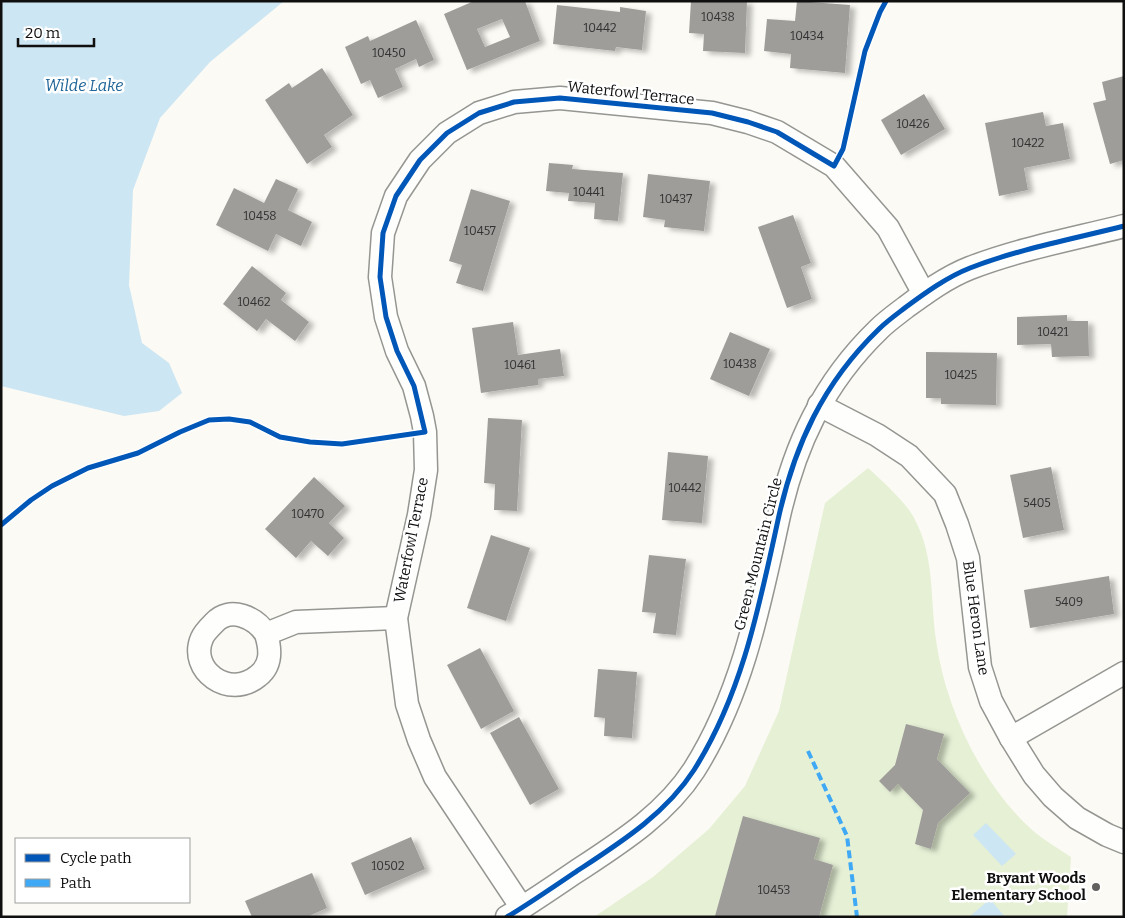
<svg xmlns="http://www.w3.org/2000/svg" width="1125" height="918" font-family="Bitter,serif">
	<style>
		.green { fill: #e5f0d5 }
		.water { fill: #cde6f3 }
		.building { fill: #9f9d9a; fill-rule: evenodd; filter: url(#shadow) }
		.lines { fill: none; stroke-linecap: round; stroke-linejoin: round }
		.minor-casing { stroke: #959592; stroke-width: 25 }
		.minor { stroke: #fefefd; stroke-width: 22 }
		.quiet { stroke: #3fa9f5; stroke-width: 4; stroke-dasharray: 8 4; stroke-linecap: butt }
		.cycleway-casing { stroke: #fff; stroke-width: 8 }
		.cycleway { stroke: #0057b8; stroke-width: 5 }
		.poi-dot { fill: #62615f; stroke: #fff; stroke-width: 2 }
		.labels { text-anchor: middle; stroke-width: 5; stroke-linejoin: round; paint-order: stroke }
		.number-label { font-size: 12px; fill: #333232 }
		.street-label { font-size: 15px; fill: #0f0f0f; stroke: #fff }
		.poi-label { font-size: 15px; font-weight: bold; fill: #0f0f0f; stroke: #fff; text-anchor: end }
		.water-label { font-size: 16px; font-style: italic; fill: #206699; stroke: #fff }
	</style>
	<defs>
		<filter id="shadow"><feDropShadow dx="5.5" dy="3" stdDeviation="2.5" flood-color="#0004"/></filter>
	</defs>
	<rect width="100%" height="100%" fill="#fbfaf4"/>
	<path class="green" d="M868,468C881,480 906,502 914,518C935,556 930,598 936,640C945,707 980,782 1031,829C1043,840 1058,848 1071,857L1067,917H594L653,877L709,829L745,786L779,711L825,503Z"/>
	<g class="water">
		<path d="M1,1H284L210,62L160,118L133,190L129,285L142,343L169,363L182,393L159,411L124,416L1,386Z"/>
		<path d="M986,823L1016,854L1002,866L973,835Z"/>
		<path d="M990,899L1005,917H969Z"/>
	</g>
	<g class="building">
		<path d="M474,1H525L540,41L467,70L444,14ZM502,19L510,37L485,47L477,29Z"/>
		<path d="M691,1H747L745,53L703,51L704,34L689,33Z"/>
		<path d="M797,1L850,5L845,73L790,68L791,54L764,51L767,19L795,21Z"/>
		<path d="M557,5L620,12V7L646,11L642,50L616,47L615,51L553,44Z"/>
		<path d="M416,20L434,60L419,67L416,59L395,69L403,87L378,98L370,80L361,84L345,47L368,36L370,41Z"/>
		<path d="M322,68L353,115L324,135L332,147L307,164L265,100L289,83L292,88Z"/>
		<path d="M1124,76V160L1110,164L1093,103L1106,100L1102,82Z"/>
		<path d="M924,94L945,129L901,155L881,120Z"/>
		<path d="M1043,112L1046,126L1063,123L1070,159L1024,168L1028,190L999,196L985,123Z"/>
		<path d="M549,163L573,165L572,169L623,173L618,221L594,219L595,203L568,201L569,193L546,191Z"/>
		<path d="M648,174L710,181L704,231L664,227L665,220L643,217Z"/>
		<path d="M276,179L298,189L288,210L312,222L301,246L276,234L268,251L216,225L234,188L264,203Z"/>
		<path d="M471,189L510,201L483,291L456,283L462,265L449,261Z"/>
		<path d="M793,215L811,263L801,267L812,299L787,308L758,227Z"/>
		<path d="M252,266L286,293L281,300L309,322L295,341L266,319L257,331L223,304Z"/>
		<path d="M1067,315V321H1088L1089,356L1052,357L1051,344L1017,345V317Z"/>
		<path d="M513,322L518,355L560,349L564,376L538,379V385L481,393L472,328Z"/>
		<path d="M730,332L770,349L749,396L710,379Z"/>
		<path d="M926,352L997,353L996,405L941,404V398H926Z"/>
		<path d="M488,418L522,420L517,511L494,510L495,484L484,483Z"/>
		<path d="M668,452L708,456L702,523L662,520Z"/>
		<path d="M1051,467L1064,530L1023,538L1010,475Z"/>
		<path d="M314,477L345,506L329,523L344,538L328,556L311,541L296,558L265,529Z"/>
		<path d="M491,535L530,548L506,621L467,608Z"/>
		<path d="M649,555L686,559L676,635L653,633L656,613L642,612Z"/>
		<path d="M1109,576L1114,614L1030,628L1024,590Z"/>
		<path d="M480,648L514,711L481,729L447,665Z"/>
		<path d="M598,669L637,672L632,738L604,736L605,718L594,717Z"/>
		<path d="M519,717L559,789L530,805L490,733Z"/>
		<path d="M906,724L944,734L937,759L970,793L938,823L931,849L915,844L923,810L898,784L890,792L879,781L895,765Z"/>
		<path d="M743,816L820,838L814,859L833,865L819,917L715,916Z"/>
		<path d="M411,837L425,869L365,895L351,863Z"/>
		<path d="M312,873L327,908L307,917H252L245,901Z"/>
	</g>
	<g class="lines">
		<g class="minor-casing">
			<g id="minor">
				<path d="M819,405L877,435L909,456L945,494L957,524L968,558L980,667L991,701L1011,738L1034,775L1053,797L1077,818L1107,835L1124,842"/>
				<path d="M266,634C271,650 272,665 258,676C229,700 188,670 202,638C204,633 210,627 214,623C230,605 256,618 266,634L296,622L396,618"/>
				<path d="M1011,738L1124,673"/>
				<path d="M522,908L435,777L419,740L407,704L396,618L419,515L426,470L425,432L422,416L414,386L397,351L386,317L380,277L383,233L396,196L420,160L447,133L479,113L514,102L560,98L712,113L748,122L777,132L834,166L888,228L924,294"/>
				<path d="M507,917C530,903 552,888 574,873C618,844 665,815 694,770C742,694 759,607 778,520C794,446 823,383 879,329C887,321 897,314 906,307C925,293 947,277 970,268C1019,249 1073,239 1124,226"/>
			</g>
		</g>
		<use href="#minor" class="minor"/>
		<path class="quiet" d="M808,751L847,836L857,917"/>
		<g class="cycleway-casing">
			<g id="cycleway">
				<path d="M1,525L31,500L52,486L88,468L138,453L180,432L209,420L229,419L250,422L280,437L310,442L342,444L425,432L414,386L397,351L386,317L380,277L383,233L396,196L420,160L447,133L479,113L514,102L560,98L712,113L748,122L777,132L834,166L843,149L865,51L880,12L886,1"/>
				<path d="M507,917C530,903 552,888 574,873C618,844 665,815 694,770C742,694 759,607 778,520C794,446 823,383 879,329C887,321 897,314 906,307C925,293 947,277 970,268C1019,249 1073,239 1124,226"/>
			</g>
		</g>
		<use href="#cycleway" class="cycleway"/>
	</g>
	<circle class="poi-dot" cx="1096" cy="887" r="5"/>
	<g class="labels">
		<g class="number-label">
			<text x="718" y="21">10438</text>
			<text x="600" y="32">10442</text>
			<text x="807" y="40">10434</text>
			<text x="389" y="57">10450</text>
			<text x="913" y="128">10426</text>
			<text x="1028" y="147">10422</text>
			<text x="589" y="196">10441</text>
			<text x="676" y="203">10437</text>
			<text x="260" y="220">10458</text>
			<text x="480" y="235">10457</text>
			<text x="254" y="306">10462</text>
			<text x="1053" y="336">10421</text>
			<text x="740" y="368">10438</text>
			<text x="520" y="369">10461</text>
			<text x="961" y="379">10425</text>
			<text x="685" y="492">10442</text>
			<text x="1037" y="507">5405</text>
			<text x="308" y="518">10470</text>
			<text x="1069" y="606">5409</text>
			<text x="388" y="870">10502</text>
			<text x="774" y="894">10453</text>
		</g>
		<g class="street-label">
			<text transform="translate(631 93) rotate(6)" y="5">Waterfowl Terrace</text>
			<text transform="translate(411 540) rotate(-79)" y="5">Waterfowl Terrace</text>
			<text transform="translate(758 554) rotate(-76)" y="5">Green Mountain Circle</text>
			<text transform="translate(976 618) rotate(82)" y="5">Blue Heron Lane</text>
		</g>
		<g class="poi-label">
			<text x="1086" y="883">Bryant Woods<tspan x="1086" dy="17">Elementary School</tspan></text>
		</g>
		<g class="water-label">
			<text x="84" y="91">Wilde Lake</text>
		</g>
	</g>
	<rect width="1125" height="918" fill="none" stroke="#0f0f0f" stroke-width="5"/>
	<rect x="15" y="838" width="175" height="65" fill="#ffffff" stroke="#9f9f9f"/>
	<rect x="25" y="854" width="25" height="8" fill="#0057b8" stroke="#9f9f9f"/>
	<text x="60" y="863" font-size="15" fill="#0f0f0f">Cycle path</text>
	<rect x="25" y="879" width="25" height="8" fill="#3fa9f5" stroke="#9f9f9f"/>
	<text x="60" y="888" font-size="15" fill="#0f0f0f">Path</text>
	<path d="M18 38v8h76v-8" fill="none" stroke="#0f0f0f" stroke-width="2.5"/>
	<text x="25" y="38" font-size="15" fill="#0f0f0f" stroke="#ffffff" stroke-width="4" paint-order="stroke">20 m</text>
</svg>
